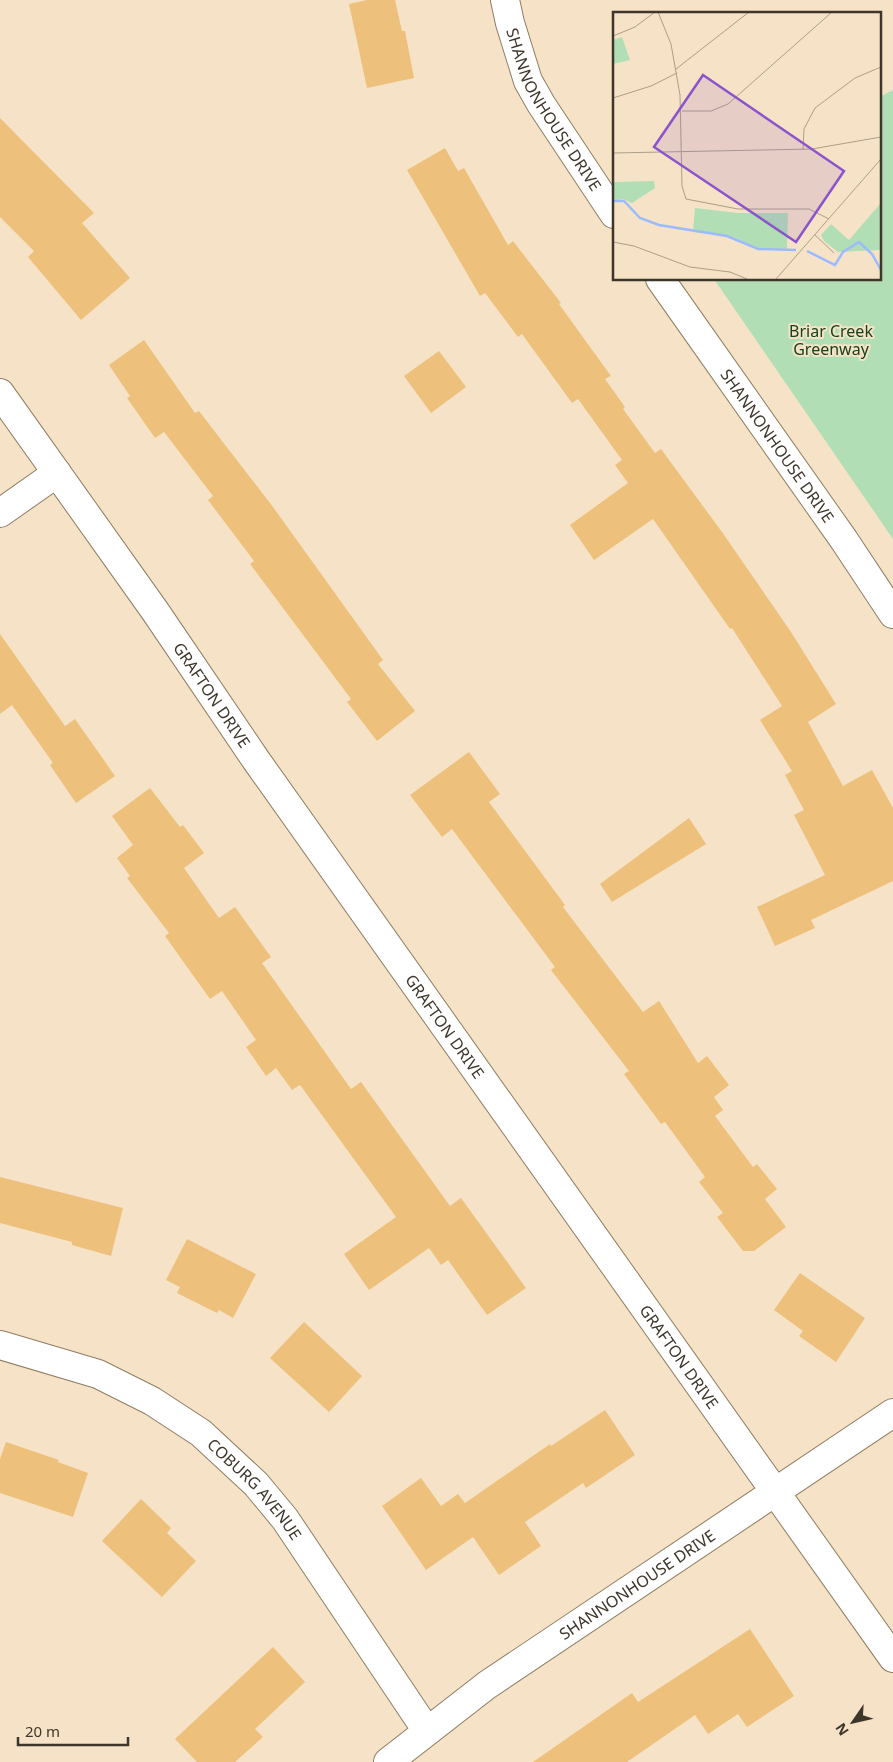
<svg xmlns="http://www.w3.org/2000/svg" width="893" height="1762" font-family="'Noto Sans',sans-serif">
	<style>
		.green { fill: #b1deb5 }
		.building { fill: #edc07c }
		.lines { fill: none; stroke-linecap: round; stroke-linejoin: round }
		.street-casing { stroke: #8e7d63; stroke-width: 30 }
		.street { stroke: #fff; stroke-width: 28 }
		.labels { text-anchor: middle; stroke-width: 4; stroke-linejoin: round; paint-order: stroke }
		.street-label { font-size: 16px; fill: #3e362b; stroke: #f6e3c7 }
		.park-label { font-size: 16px; fill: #15411d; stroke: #f6e3c7 }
		.inset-river { fill: none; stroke: #9cbbfd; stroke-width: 2.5 }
		.inset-road { fill: none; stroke: #ac9e89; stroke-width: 1 }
		.view { fill: #8b54cb; fill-opacity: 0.15; stroke: #8b54cb; stroke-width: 2.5 }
		.inset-edge { fill: none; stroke: #3e362b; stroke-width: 2.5 }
	</style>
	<rect width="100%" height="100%" fill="#f6e3c7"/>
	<path class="green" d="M893,90V539L714,279H879V97Z"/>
	<g class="building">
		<path d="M367,0H395L402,31H405L414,78L367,88L349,4Z"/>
		<path d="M0,118L94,213L82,223L130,278L81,320L28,257L34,251L0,217Z"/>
		<path d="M445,148L458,171L464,168L508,245L513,241L561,303L559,304L611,376L605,379L625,407L623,409L655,453L661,449L722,532L791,632L836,704L808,722L843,786L872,770L893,808V881L811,920L815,928L775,946L757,907L825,875L794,815L804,810L785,775L792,771L760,720L782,706L732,628L730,629L653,519L594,560L570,525L628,483L615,465L622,460L578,399L572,403L522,334L518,337L485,293L480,296L407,170Z"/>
		<path d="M144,340L195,413L199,411L273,507L383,660L378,664L415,711L377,741L347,702L351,699L250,564L254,561L208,500L213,496L164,432L155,438L127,398L130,396L109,365Z"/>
		<path d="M439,351L466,387L431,413L404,376Z"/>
		<path d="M0,634L65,726L75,719L115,776L76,803L50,765L53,763L12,705L0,714Z"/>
		<path d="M469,752L500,794L489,802L565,905L563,907L643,1012L659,1001L698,1063L707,1056L729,1085L714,1097L723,1110L715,1116L753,1167L757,1164L777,1189L765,1199L786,1227L754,1251H743L717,1217L723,1213L699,1182L705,1177L665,1122L661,1124L624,1074L629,1071L551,970L555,967L452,829L442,837L410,795Z"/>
		<path d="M150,788L180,827L183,825L204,853L184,868L219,918L235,907L271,957L262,963L351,1089L361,1082L450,1206L461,1198L526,1288L487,1315L448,1260L441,1265L429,1248L369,1290L344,1254L396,1217L300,1085L292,1090L276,1068L266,1076L246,1047L256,1040L222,991L210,999L165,936L169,933L127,878L130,876L117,858L133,845L112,816Z"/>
		<path d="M689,818L706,844L612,902L600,884Z"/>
		<path d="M0,1177L123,1208L111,1256L72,1245V1242L0,1223Z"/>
		<path d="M187,1239L256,1274L233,1318L219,1310L217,1313L177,1293L180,1287L166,1280Z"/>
		<path d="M800,1273L865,1318L836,1362L799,1336L803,1331L774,1310Z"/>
		<path d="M304,1322L362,1376L329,1412L270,1358Z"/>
		<path d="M605,1410L635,1455L586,1488L583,1483L525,1522L541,1546L499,1575L473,1537L426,1570L382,1506L421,1478L441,1506L458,1494L465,1503L550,1444L551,1446Z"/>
		<path d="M6,1442L59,1460L58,1462L88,1473L73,1517L0,1493V1459Z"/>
		<path d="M141,1499L171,1528L167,1533L196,1561L162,1597L102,1541Z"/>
		<path d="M750,1629L794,1696L747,1727L738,1714L708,1734L695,1715L627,1762H533L632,1693L638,1702Z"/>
		<path d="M273,1647L305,1682L255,1729L263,1737L235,1762H197L175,1739Z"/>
	</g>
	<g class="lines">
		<g class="street-casing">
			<g id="street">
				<path id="s1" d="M505,0L510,23L528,81L541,104L614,214"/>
				<path id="s2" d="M660,279L844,540L893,614"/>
				<path id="s3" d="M0,393L155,611L256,760L893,1658"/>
				<path d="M0,513L57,473"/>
				<path id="s4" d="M0,1345L98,1374L152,1401L201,1433L256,1484L285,1519L427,1731"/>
				<path id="s5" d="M388,1762L487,1685L893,1413"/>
			</g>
		</g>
		<use href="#street" class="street"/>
	</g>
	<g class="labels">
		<g class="street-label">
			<text dy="6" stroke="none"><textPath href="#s1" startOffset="121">SHANNONHOUSE DRIVE</textPath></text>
			<text dy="6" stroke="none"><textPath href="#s2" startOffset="204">SHANNONHOUSE DRIVE</textPath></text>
			<text dy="6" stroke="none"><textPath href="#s3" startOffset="369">GRAFTON DRIVE</textPath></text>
			<text dy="6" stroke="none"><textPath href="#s3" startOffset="774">GRAFTON DRIVE</textPath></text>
			<text dy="6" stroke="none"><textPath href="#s3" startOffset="1179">GRAFTON DRIVE</textPath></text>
			<text dy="6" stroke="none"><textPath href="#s4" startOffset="299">COBURG AVENUE</textPath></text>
			<text dy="6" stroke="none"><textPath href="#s5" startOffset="306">SHANNONHOUSE DRIVE</textPath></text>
		</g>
		<g class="park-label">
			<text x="831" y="337">Briar Creek<tspan x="831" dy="18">Greenway</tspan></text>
		</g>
	</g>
	<g transform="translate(613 12)">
		<rect width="268" height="268" fill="#f6e3c7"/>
		<path d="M9,25L17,48L0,52V28ZM41,169L42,176L19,191L10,187L0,189V170ZM267,192V238L225,240L211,229L208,223L218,212L236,228ZM82,196L125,201H175L174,237L145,236L115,223L80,220Z" fill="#b1deb5"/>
		<path class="inset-river" d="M0,189H11L27,206L46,213L114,224L145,237L183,238M194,239L222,253L230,240L246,230L259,242L268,258"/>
		<path class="inset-road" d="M45,0L58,32L67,83L69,174L73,187L125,197H196L216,207M0,24L22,15L42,0M63,57L136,0M0,86L38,74L64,61M69,99H98L115,92L219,0M190,138L191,117L202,96L242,66L268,55M0,141L199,137L268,125M202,223L221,241M0,230L21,234L77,255L117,260L134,267M163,267L268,147"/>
		<path class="view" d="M90,63L231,159L183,230L41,135Z"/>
		<rect width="268" height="268" class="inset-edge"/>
	</g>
	<g transform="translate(853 1722) rotate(236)" stroke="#f6e3c7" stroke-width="4" paint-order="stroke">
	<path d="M0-4L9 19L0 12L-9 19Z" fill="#3e362b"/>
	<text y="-8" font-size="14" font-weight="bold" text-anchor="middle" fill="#3e362b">N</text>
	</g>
	<path d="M18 1737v8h110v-8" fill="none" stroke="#3e362b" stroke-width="2.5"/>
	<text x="25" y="1737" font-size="15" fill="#3e362b" stroke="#f6e3c7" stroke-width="4" paint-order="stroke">20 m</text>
</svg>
